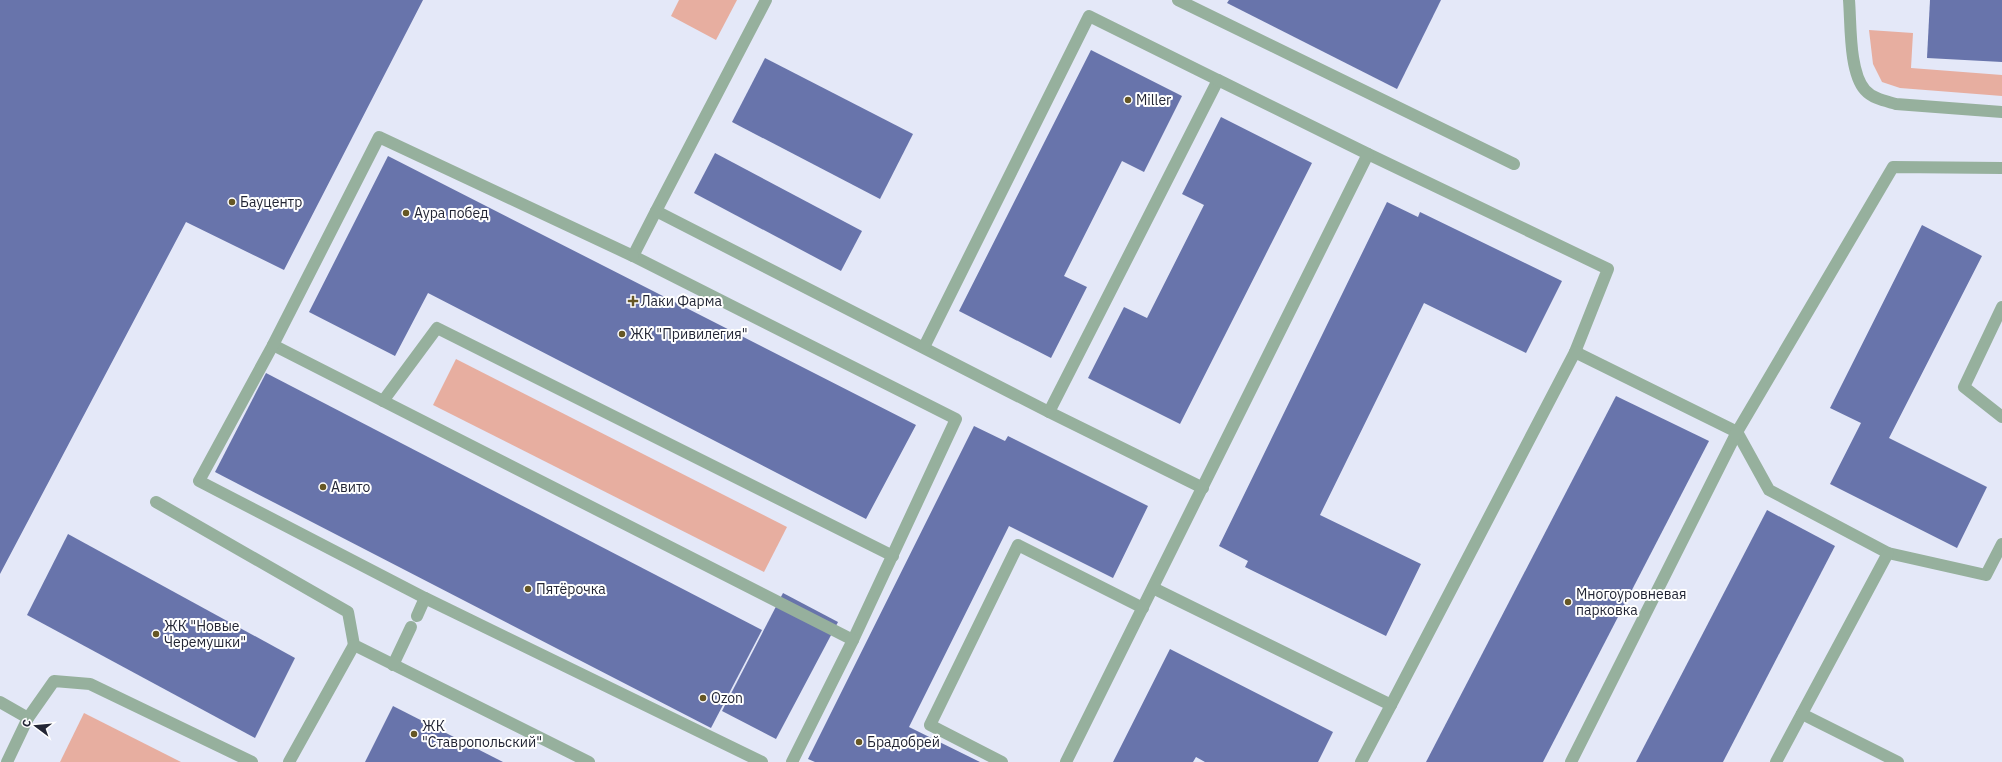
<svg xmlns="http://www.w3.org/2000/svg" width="2002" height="762" font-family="'IBM Plex Sans',sans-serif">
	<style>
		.green { fill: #e7aea0 }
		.building { fill: #6874ab }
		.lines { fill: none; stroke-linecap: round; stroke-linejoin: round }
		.lane { stroke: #96b09d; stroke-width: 12 }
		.poi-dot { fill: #665724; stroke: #fff; stroke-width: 1.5 }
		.labels { text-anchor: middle; stroke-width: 4; stroke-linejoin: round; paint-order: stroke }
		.poi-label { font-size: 14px; fill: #232635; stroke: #fff; text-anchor: start }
	</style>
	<rect width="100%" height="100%" fill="#e4e8f8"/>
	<g class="green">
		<path d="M679,0H737L716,40L671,16Z"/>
		<path d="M1869,30L1913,33L1911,68L2002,75V96L1900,88L1882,82L1873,64Z"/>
		<path d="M456,359L787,527L764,572L433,405Z"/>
		<path d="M84,713L181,762H60Z"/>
	</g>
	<g class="building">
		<path d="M0,0H423L284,270L186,222L0,574Z"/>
		<path d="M1229,0H1441L1397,89L1227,3Z"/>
		<path d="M1930,0H2002V62L1927,58Z"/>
		<path d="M1091,50L1182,96L1144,172L1122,161L1064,276L1087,287L1051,358L959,311Z"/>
		<path d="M765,58L913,134L880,199L732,122Z"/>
		<path d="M1221,117L1312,163L1180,424L1088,378L1124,307L1147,318L1204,205L1182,194Z"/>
		<path d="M715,153L862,231L841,271L694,193Z"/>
		<path d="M388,156L916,425L866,519L428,293L395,356L309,312Z"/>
		<path d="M1387,202L1418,217L1420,212L1562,281L1526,353L1424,303L1320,515L1421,564L1386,636L1245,567L1248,561L1219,546Z"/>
		<path d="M1922,225L1982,256L1889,438L1987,487L1957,548L1830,484L1861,423L1830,408Z"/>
		<path d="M266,373L762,630L711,728L215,472Z"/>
		<path d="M1616,396L1709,441L1543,762H1426Z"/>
		<path d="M974,426L1005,441L1008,436L1148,506L1113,578L1009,526L909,727L980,762H815L808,759Z"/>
		<path d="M1767,510L1835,546L1723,762H1636Z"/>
		<path d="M68,534L295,658L255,738L27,615Z"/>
		<path d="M783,593L838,622L776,739L722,711Z"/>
		<path d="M1170,649L1333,732L1318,762H1205L1196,757L1193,762H1113Z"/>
		<path d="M393,706L503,762H365Z"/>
	</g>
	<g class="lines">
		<g class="lane">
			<path d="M766,0L656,211L1049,412L1203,488"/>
			<path d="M1178,0L1514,164"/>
			<path d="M1849,0C1851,24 1849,72 1865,90C1873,99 1886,101 1896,104L2002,112"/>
			<path d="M1368,154L1608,269L1575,352"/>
			<path d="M656,211L633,256L956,419L853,640L792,762"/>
			<path d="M2002,307L1964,387L2002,417"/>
			<path d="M273,345L853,640"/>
			<path d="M924,347L1089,16L1218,80L1049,412"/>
			<path d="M383,401L437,328L893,556"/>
			<path d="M156,502L348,612L354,645L589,762"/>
			<path d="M1153,588L1391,705L1575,352L1737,432L1769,490L1888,553L1986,575L2002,544"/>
			<path d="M425,598L199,481L273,345L379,137L633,256"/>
			<path d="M417,616L425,598L762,762"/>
			<path d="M393,665L411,627"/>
			<path d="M0,702L28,718"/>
			<path d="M1802,714L1898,762"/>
			<path d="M7,762L28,718L54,681L90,684L252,762"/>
			<path d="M289,762L354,645"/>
			<path d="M1002,762L930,725L1018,545L1143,608"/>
			<path d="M1066,762L1368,154L1218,80"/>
			<path d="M1361,762L1391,705"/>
			<path d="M1571,762L1737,432L1893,167L2002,168"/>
			<path d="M1776,762L1888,553"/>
		</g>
	</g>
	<g class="poi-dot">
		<circle cx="1128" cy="100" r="4"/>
		<circle cx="232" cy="202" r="4"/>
		<circle cx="406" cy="213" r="4"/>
		<path d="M631 295h4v4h4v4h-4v4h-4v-4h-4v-4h4z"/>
		<circle cx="622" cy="334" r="4"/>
		<circle cx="323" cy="487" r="4"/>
		<circle cx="528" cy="589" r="4"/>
		<circle cx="1568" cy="602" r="4"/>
		<circle cx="156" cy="634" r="4"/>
		<circle cx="703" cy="698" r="4"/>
		<circle cx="414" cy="734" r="4"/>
		<circle cx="859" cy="742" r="4"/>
	</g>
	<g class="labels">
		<g class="poi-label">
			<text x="1136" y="105">Miller</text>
			<text x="240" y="207">Бауцентр</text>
			<text x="414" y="218">Аура побед</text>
			<text x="641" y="306">Лаки Фарма</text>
			<text x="630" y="339">ЖК "Привилегия"</text>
			<text x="331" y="492">Авито</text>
			<text x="536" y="594">Пятёрочка</text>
			<text x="1576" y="599">Многоуровневая<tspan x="1576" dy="16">парковка</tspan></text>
			<text x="164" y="631">ЖК "Новые<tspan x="164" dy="16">Черемушки"</tspan></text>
			<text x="711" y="703">Ozon</text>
			<text x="422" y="731">ЖК<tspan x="422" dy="16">"Ставропольский"</tspan></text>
			<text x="867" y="747">Брадобрей</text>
		</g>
	</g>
	<g transform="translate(36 726) rotate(286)" stroke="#ffffff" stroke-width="3" paint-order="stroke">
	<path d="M0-3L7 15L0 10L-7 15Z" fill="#232635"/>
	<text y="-6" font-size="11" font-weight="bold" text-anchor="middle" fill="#232635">С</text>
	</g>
</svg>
